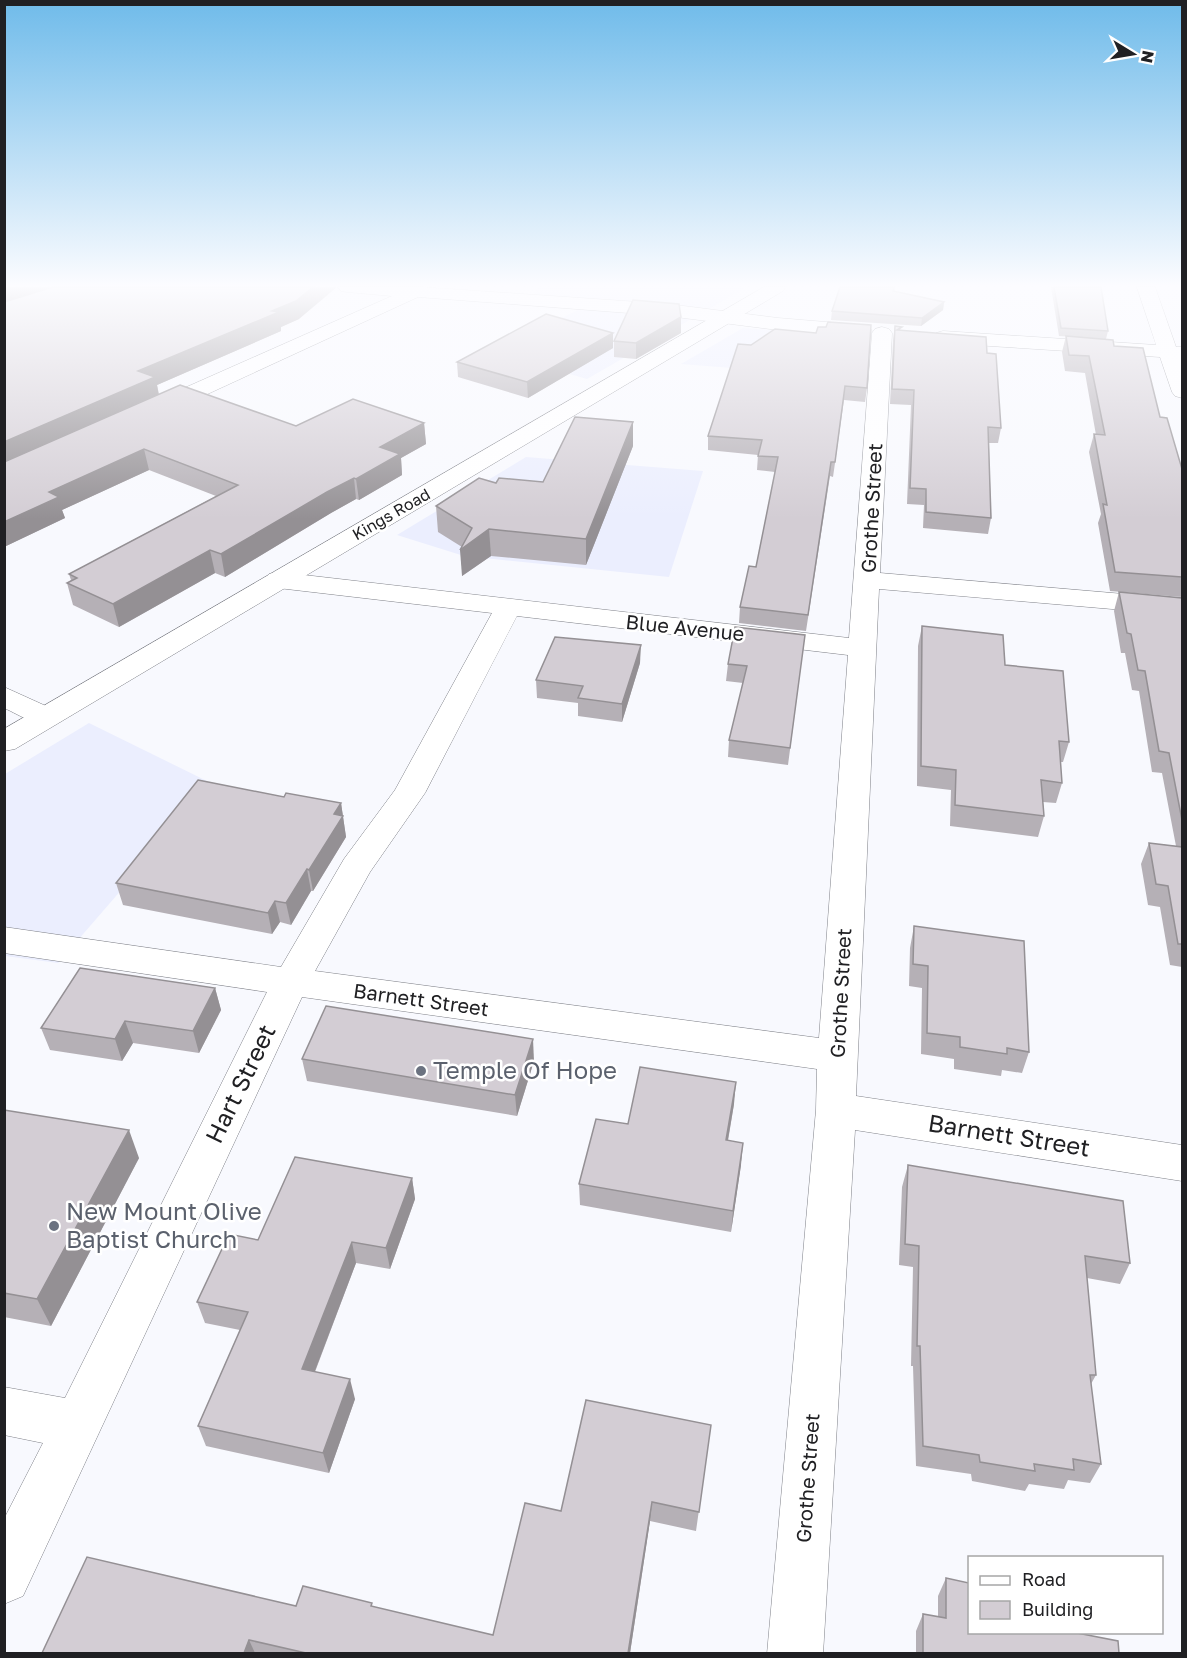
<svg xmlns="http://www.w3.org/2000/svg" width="1187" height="1658" font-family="'Golos Text',sans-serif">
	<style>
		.built { fill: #ebeefe }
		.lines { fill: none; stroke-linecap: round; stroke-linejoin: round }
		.street-casing { stroke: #7f8188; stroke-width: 1 }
		.primary-casing { stroke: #7f8188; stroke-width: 1 }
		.street { fill: #fff; fill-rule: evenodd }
		.primary { fill: #fff; fill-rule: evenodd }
		.wall { fill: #b5b0b6 }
		.shaded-wall { fill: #949094 }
		.building { fill: #d3cdd4; stroke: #949094; stroke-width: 1.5 }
		.worship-dot { fill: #6b7280; stroke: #fff; stroke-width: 2 }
		.labels { text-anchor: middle; stroke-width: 5; stroke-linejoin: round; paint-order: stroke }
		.far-street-label { font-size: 16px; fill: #202023; stroke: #fff }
		.street-label { font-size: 20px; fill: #202023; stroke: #fff }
		.near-worship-label { font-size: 24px; fill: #5b616d; stroke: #fff; text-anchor: start }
		.near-street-label { font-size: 24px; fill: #202023; stroke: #fff }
	</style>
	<rect width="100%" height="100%" fill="#f8f9fe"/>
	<g class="built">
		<path d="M539,287H747L587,379L493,352L582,308L527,303Z"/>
		<path d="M743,328L869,337L863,378L681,364Z"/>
		<path d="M526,457L703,471L669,577L464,556L397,535Z"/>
		<path d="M89,723L213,784L58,963L5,956V774Z"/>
	</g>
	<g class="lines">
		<g class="street-casing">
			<g id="street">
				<path d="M338,287H420L668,304L778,318L862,325L869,327L872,331L869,335L862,337L778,330L668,316L418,297L162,415L154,416L146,415L143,410L146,405L392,296L347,292L341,291Z"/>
				<path d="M1137,287H1155L1176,347H1182V359H1181L1182,398L1175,396L1172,392L1160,357L943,343L936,341L933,337L936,333L943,331L1156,345Z"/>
				<path d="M882,327L889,329L892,333L880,573L1182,599V615L879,589L856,1096L1182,1145V1181L855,1130L823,1654H767L816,1110L817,1069L302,997L23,1596L4,1604V1519L43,1443L4,1435V1387L65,1398L267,992L4,953V927L281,967L344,859L395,790L492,613L278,588L269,586L265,580L269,574L278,572L849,638L872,333L875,329ZM517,616L848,655L819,1038L315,971L370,872L425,793Z"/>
				<path d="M4,687L57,711L61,717L57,723C37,728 22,716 4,708Z"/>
			</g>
		</g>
		<g class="primary-casing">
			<path id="primary" d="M764,287H786L783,291L15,749L4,751V729Z"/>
		</g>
		<use href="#street" class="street"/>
		<use href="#primary" class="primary"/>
	</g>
	<g class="wall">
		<path d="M4,287L299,319L281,327V331L157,385L159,394L296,426L424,423L426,444L401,458L402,475L359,500L356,499L331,513L225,577L215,573L119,627L73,605L67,583L71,580L69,574L216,496L149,470L62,510L65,518L4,547Z"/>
		<path d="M840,287H895L894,291L944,302L943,310L921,326L831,320L832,311Z"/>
		<path d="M1051,287H1101L1108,331L1106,339L1114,346L1160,417L1182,469V597L1110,591L1098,523L1101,514L1089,452L1094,434L1096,435L1085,373L1065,371L1062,352L1066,336L1090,338L1059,336Z"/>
		<path d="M895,326L901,330L987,353L1001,428L998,443H989L991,518L988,534L923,528L924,505L907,504L911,405L890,404L893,340Z"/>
		<path d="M613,333V348L528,398L458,377L457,362Z"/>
		<path d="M681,333L636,359L614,357V341Z"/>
		<path d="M816,333L867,388L865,402L844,400L833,477L830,476L806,631L739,623L740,607L756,567L775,472L757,470L758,455L708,450V436L751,345Z"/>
		<path d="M633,446L586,565L491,556L462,576V547L438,532L436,506L496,483L543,482Z"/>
		<path d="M1119,592L1182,598V967L1170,965L1160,907L1148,905L1141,864L1149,843L1176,846L1162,773L1152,772L1139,691L1132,690L1125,653H1121L1114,611Z"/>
		<path d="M922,626L1005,665L1069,742L1063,762H1060L1062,783L1056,803L1043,802L1044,816L1038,837L950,826L951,790L917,786L918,646Z"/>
		<path d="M805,635L788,765L728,757L729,740L743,683L726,681L728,664Z"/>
		<path d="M640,663L622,722L578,716V703L537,698L536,680Z"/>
		<path d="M284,797L341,803L346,837L313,891H311L291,925L280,922L272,934L123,905L116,883Z"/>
		<path d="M914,926L1029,1052L1022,1073L1002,1070L1001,1076L954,1069V1059L921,1054L922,988L909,986L910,948Z"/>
		<path d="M215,988L221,1010L199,1053L133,1043L122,1061L50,1050L41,1028Z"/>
		<path d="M302,1059L534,1061L517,1116L307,1081Z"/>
		<path d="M734,1104L728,1141L741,1165L731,1232L580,1205L579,1184L628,1124Z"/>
		<path d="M4,1110L139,1158L51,1326L4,1317Z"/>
		<path d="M908,1165L1130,1263L1120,1284L1087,1278L1096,1375L1091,1384L1101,1464L1090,1483L1068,1480L1064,1489L1029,1484L1025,1491L972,1481L971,1474L916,1466L913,1366H911L913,1267L899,1265L902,1187Z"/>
		<path d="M412,1178L415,1199L390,1269L356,1263L315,1372L355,1399L329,1473L206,1446L198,1426L240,1330L205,1323L197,1302L258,1240Z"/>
		<path d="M711,1425L696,1531L650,1521L630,1653H42L296,1606L373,1607L493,1635L561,1511Z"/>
		<path d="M946,1578L969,1632L1119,1653H916V1631L923,1614L938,1617V1596Z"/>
	</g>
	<g class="shaded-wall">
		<path d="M4,287H64L4,307Z"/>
		<path d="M313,287H337L299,319L281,327V331L157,385L159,397L4,465V442L138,371L272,311Z"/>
		<path d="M944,302L943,310L921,326L922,318Z"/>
		<path d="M681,317V333L636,359V343Z"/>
		<path d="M613,333V348L528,398L527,382Z"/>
		<path d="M633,422V446L586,565V539Z"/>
		<path d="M424,423L426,444L401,458L402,475L359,500L356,479L380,447Z"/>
		<path d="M144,449L149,470L62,510L65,518L4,547V522L49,492Z"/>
		<path d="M354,478L356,499L331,513L225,577L221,554L327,492Z"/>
		<path d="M489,529L491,556L462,576L460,550Z"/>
		<path d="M210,550L215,573L119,627L113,604Z"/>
		<path d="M641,645L640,663L622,722V704Z"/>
		<path d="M341,803L346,837L313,891L309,870L334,814Z"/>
		<path d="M307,869L311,891L291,925L286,903Z"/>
		<path d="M275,901L280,922L272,934L268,913Z"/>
		<path d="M215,988L221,1010L199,1053L193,1031Z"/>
		<path d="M125,1021L133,1043L122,1061L115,1039Z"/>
		<path d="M533,1039L534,1061L517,1116L515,1095Z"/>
		<path d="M736,1082L734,1104L724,1162L726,1140Z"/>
		<path d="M129,1130L139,1158L51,1326L37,1299Z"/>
		<path d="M743,1143L741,1165L731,1232L733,1211Z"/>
		<path d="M412,1178L415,1199L390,1269L386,1248Z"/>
		<path d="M352,1242L356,1263L308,1389L302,1369Z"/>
		<path d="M350,1379L355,1399L329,1473L323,1453Z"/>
		<path d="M652,1502L650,1521L630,1653H628Z"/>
		<path d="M249,1640L255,1653H244Z"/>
	</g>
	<g class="building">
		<path d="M53,287H313L296,301L272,311L279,312L138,371L155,377L4,442V302Z"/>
		<path d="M840,287H894L893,291L944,302L922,318L832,311Z"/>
		<path d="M1054,287H1101L1108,331L1061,328Z"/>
		<path d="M633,300L679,304L681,317L636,343L614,341Z"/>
		<path d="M546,314L613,333L527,382L457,362Z"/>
		<path d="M828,322L871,325L867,388L845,386L835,462H831L808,615L740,607L749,566L756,567L778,457L758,456L762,440L708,436L738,344L751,345L775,329L816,333L818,327H826Z"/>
		<path d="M895,326L902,327L897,330L986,337L987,353L996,354L1001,428L988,427L991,518L926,512V489L910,488L914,390L892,389Z"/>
		<path d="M1066,336L1113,340L1114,346L1143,348L1160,417L1167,418L1182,469V577L1115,572L1103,504L1107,505L1094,434L1105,435L1089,356L1069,355Z"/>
		<path d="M180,385L296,426L353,399L424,423L380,447L400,454L356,479L354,478L327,492L221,554L210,550L113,604L67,583L77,578L69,574L238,485L144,449L49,492L59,497L4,522V462Z"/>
		<path d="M575,417L633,422L586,539L489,529L460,550L472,528L436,506L479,478L496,483L499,478L543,482Z"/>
		<path d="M1119,592L1182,598V820L1169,753L1159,751L1145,671L1138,670L1131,634L1127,633Z"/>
		<path d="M922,626L1003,635L1005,665L1063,671L1069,742L1059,741L1062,783L1041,780L1044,816L955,805L956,770L921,766Z"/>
		<path d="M735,627L805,635L790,748L729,740L747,666L728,664Z"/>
		<path d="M555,637L641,645L622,704L578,698L583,686L536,680Z"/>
		<path d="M198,780L284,797L286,793L341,803L334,814L343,816L309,870L307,869L286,903L275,901L268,913L116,883Z"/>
		<path d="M1149,843L1182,847V944H1178L1168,886L1156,884Z"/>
		<path d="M914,926L1024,941L1029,1052L1007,1048V1054L960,1047V1037L927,1033L928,966L913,964Z"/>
		<path d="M80,968L215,988L193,1031L125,1021L115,1039L41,1028Z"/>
		<path d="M326,1006L533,1039L515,1095L302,1059Z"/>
		<path d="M640,1067L736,1082L726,1140L743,1143L733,1211L579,1184L596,1119L628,1124Z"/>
		<path d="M4,1110L129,1130L37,1299L4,1293Z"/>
		<path d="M295,1157L412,1178L386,1248L352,1242L302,1369L350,1379L323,1453L198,1426L248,1312L197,1302L229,1234L258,1240Z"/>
		<path d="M908,1165L1123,1201L1130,1263L1085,1256L1096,1375H1090L1101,1464L1073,1459L1074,1470L1034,1464L1035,1471L980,1462L979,1455L923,1446L920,1346H917L919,1246L905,1244Z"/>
		<path d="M586,1400L711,1425L699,1512L652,1502L628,1653H306L249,1640L244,1653H42L87,1557L296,1606L303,1586L372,1603L371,1606L493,1635L525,1503L561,1511Z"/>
		<path d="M946,1578L969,1583V1632H1072L1118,1641L1119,1653H923V1614L946,1618Z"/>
	</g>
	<linearGradient id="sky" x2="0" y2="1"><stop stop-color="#6fbbea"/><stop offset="0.55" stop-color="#fcfcff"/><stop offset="1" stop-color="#fcfcff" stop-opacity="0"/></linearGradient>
	<rect width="1187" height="519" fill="url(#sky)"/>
	<g class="worship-dot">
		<circle cx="421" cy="1071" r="6"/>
		<circle cx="54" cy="1226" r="6"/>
	</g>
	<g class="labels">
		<g class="far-street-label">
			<text transform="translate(391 514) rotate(-30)" y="6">Kings Road</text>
		</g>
		<g class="street-label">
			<text transform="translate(872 508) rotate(-87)" y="7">Grothe Street</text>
			<text transform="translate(685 628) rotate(6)" y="7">Blue Avenue</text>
			<text transform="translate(841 993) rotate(-87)" y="7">Grothe Street</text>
			<text transform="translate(421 1000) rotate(8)" y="7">Barnett Street</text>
			<text transform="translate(808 1478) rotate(-86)" y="7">Grothe Street</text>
		</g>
		<g class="near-worship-label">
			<text x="433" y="1079">Temple Of Hope</text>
			<text x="66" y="1220">New Mount Olive<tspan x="66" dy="28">Baptist Church</tspan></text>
		</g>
		<g class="near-street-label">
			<text transform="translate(241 1084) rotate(-64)" y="8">Hart Street</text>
			<text transform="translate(1009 1136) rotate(9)" y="8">Barnett Street</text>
		</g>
	</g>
	<rect width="1187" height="1658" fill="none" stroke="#202023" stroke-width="12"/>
	<rect x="968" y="1556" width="195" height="78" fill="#ffffff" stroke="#a6a6a7" stroke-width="1.5"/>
	<rect x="980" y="1576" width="30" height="9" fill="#ffffff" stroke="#a6a6a7" stroke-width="1.5"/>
	<text x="1022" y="1586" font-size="18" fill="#202023">Road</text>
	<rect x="980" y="1601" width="30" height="18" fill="#d3cdd4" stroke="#a6a6a7" stroke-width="1.5"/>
	<text x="1022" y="1616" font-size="18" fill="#202023">Building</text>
	<g transform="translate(1133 54) rotate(101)" stroke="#ffffff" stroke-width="4.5" paint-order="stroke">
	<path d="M0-4.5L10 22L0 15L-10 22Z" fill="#202023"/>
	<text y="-9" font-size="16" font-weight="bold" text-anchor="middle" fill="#202023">N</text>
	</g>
</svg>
